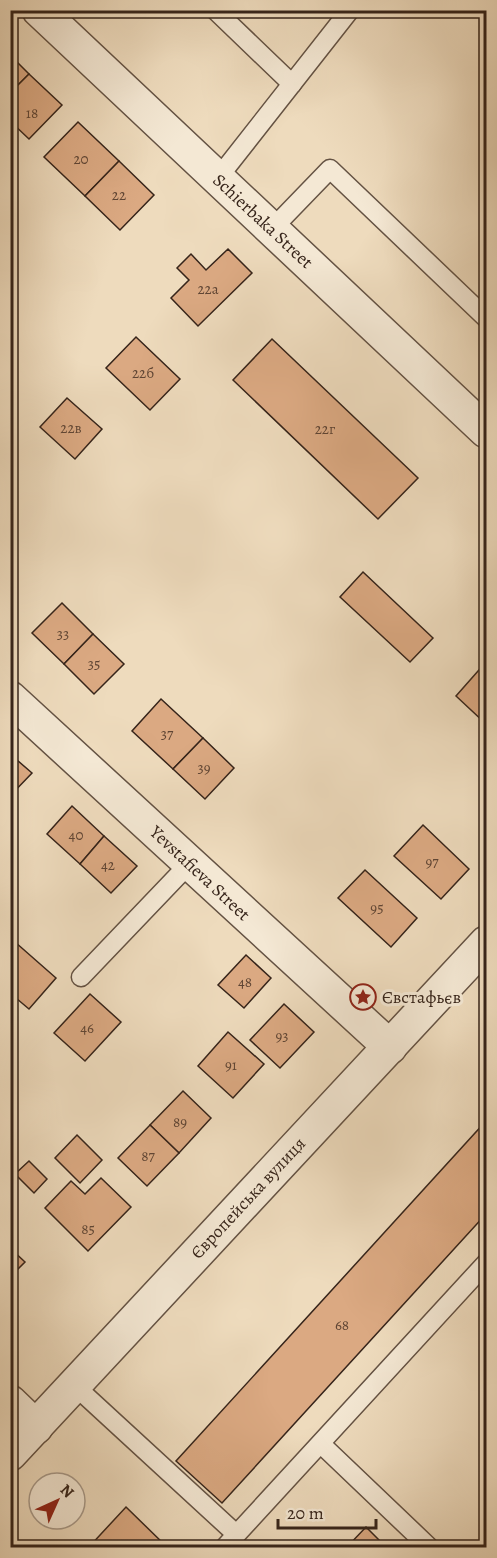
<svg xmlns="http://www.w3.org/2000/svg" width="497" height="1558" font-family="Alegreya,serif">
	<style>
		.building { fill: #dba982; stroke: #36241a; stroke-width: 1.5 }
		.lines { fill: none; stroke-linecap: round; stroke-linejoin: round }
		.service-casing { stroke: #645243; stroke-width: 21 }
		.minor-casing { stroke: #645243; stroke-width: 36 }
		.tertiary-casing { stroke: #645243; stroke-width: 36 }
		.service { stroke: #f4e8d4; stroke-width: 18 }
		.minor { stroke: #f4e8d4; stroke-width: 33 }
		.tertiary { stroke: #f4e8d4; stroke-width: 33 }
		.labels { text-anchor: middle; stroke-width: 6; stroke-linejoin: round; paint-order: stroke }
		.number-label { font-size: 15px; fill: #5f4534 }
		.street-label { font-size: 18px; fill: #36241a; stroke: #f4e8d4 }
		.poi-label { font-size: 18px; fill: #36241a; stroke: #f4e8d4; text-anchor: start }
	</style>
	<rect width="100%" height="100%" fill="#eedbbd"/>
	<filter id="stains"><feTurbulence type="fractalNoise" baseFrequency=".00333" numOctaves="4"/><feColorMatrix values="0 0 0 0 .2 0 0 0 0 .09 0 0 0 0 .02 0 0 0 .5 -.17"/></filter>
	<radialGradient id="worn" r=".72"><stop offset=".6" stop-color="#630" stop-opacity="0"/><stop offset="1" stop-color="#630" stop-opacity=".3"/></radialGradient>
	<g class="building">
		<path d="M10,55L29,74L10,93Z"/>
		<path d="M29,74L62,105L29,139L10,121V93Z"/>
		<path d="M78,122L119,161L85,196L44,157Z"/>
		<path d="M119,161L154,195L120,230L85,196Z"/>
		<path d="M228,249L252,273L198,326L171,298L189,280L177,268L191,254L206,270Z"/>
		<path d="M136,337L180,379L150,410L106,368Z"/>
		<path d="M272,339L418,478L378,519L233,380Z"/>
		<path d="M67,398L102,429L75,459L40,427Z"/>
		<path d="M363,572L433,638L410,662L340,597Z"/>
		<path d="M62,603L93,634L64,664L32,633Z"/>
		<path d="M93,634L124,664L94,694L64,664Z"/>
		<path d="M486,662V724L456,696Z"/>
		<path d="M161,699L203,738L173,769L132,731Z"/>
		<path d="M203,738L234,768L205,799L173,769Z"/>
		<path d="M10,754L32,773L10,796Z"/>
		<path d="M72,806L104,836L80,864L47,834Z"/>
		<path d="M423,825L469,869L441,899L394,856Z"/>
		<path d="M104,836L137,866L111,893L80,864Z"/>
		<path d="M365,870L417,918L391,947L338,898Z"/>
		<path d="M15,942L56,978L29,1009L10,993V947Z"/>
		<path d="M246,955L271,978L244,1008L218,985Z"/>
		<path d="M90,994L121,1022L85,1061L54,1033Z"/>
		<path d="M284,1004L314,1032L280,1068L250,1040Z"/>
		<path d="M228,1032L264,1064L233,1098L198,1066Z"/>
		<path d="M183,1091L211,1118L179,1153L150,1125Z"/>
		<path d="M486,1121V1214L222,1503L176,1461Z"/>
		<path d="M150,1125L179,1153L147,1186L118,1158Z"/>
		<path d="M77,1135L102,1160L80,1183L55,1158Z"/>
		<path d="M29,1161L47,1179L34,1193L15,1174Z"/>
		<path d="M101,1178L131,1207L88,1251L45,1208L71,1181L85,1194Z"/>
		<path d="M10,1248L25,1262L10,1277Z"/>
		<path d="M126,1507L168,1548H88Z"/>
		<path d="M366,1527L387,1548H346Z"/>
	</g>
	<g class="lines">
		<g class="service-casing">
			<g id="service">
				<path d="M215,10L292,84"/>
				<path d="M218,178L350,10"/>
				<path d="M272,229L330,169L486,318"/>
				<path d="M81,977L190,863"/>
				<path d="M74,1385L236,1534"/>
				<path d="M321,1444L430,1548"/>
				<path d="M224,1548L486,1263"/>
			</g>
		</g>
		<g class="minor-casing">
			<g id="minor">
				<path d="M39,10L486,431"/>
				<path d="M10,698L390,1047"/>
				<path d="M10,1402L36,1427"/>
			</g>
		</g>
		<g class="tertiary-casing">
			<path id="tertiary" d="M10,1454L486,943"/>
		</g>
		<use href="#service" class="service"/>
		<use href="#minor" class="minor"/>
		<use href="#tertiary" class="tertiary"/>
	</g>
	<defs>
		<g id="sight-ring" transform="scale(1.35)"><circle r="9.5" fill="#f4e8d4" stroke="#8f2418" stroke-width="1.5"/><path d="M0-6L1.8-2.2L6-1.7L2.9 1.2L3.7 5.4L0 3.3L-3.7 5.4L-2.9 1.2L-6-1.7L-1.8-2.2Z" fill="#8f2418"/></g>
	</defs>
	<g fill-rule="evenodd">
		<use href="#sight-ring" x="363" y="997"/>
	</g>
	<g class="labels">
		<g class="number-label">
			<text x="32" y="118">18</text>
			<text x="81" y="164">20</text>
			<text x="119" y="200">22</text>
			<text x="208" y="294">22а</text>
			<text x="143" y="378">22б</text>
			<text x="71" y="433">22в</text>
			<text x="325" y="434">22г</text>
			<text x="63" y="639">33</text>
			<text x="94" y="669">35</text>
			<text x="167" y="739">37</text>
			<text x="204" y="773">39</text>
			<text x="76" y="840">40</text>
			<text x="432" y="867">97</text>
			<text x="108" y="870">42</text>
			<text x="377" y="913">95</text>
			<text x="245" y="987">48</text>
			<text x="87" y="1033">46</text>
			<text x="282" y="1041">93</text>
			<text x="231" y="1070">91</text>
			<text x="180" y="1127">89</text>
			<text x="148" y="1161">87</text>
			<text x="88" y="1234">85</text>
			<text x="342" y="1330">68</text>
		</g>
		<g class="street-label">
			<text transform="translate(263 221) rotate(43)" y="6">Schierbaka Street</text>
			<text transform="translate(200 873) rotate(43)" y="6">Yevstafieva Street</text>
			<text transform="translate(248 1198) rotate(-47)" y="6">Європейська вулиця</text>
		</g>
		<g class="poi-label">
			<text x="382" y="1003">Євстафьєв</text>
		</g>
	</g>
	<rect width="497" height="1558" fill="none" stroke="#eedbbd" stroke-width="36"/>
	<rect x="12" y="12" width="473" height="1534" fill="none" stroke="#36241a" stroke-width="3"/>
	<rect x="18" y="18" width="461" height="1522" fill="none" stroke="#36241a" stroke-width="1.5"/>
	<g transform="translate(57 1501) rotate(45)"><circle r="28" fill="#f4e8d4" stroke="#a89a8a" stroke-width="1.5"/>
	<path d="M0-4.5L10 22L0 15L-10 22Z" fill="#8f2418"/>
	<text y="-9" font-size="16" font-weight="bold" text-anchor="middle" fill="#36241a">N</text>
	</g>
	<path d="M278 1519v9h98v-9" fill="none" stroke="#36241a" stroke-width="3"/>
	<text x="287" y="1519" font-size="18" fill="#36241a" stroke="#f4e8d4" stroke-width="4.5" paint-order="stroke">20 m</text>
	<rect width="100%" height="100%" filter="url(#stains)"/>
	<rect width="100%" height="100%" fill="url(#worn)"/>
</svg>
